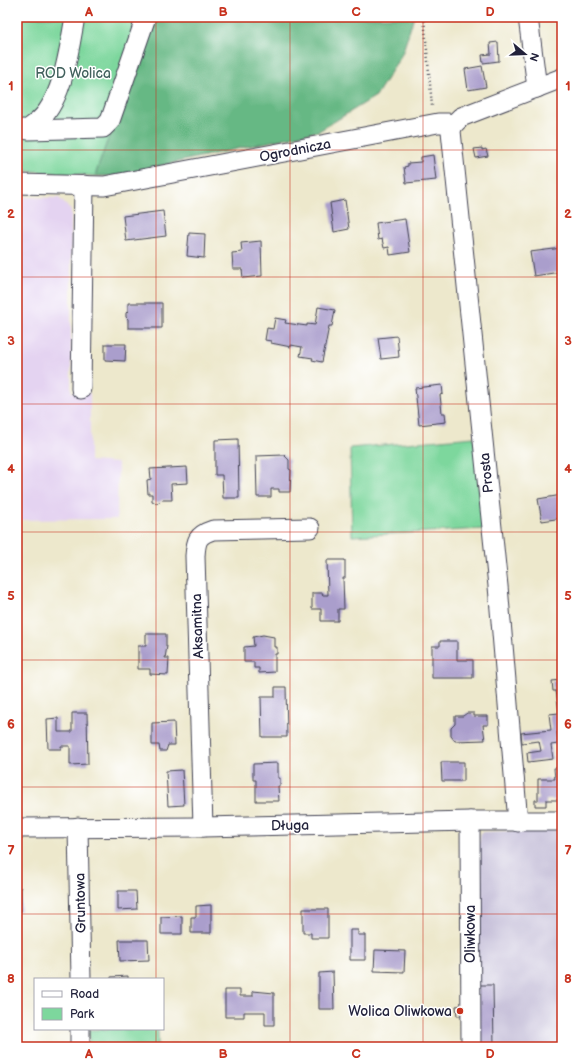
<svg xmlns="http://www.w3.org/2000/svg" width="579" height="1064" font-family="'Balsamiq Sans',sans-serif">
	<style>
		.built { fill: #e4d3f1 }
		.industrial { fill: #c6c0d9 }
		.green { fill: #7dd79d; stroke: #507c6c }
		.forest { fill: #66b884; stroke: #446d60 }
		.building { fill: #aa9ecc }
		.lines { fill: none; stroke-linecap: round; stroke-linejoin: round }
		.minor-casing { stroke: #404051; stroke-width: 21 }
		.path { stroke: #404051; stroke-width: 2.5; stroke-dasharray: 1 3; stroke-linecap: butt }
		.minor { stroke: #fff; stroke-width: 19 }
		.grid { fill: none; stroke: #c8321e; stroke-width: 1; stroke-opacity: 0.55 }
		.poi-dot { fill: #c8321e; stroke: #fff; stroke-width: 1.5 }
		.labels { text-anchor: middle; stroke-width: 3; stroke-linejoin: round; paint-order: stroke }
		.park-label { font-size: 14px; fill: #42615d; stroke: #fff }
		.street-label { font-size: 14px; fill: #22223b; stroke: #fff }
		.poi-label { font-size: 14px; fill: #22223b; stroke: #fff; text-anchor: end }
		.neatline { fill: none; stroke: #c8321e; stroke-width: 1.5 }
		.grid-label { font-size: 13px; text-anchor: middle; font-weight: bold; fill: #c8321e }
	</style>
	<rect width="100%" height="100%" fill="#fff"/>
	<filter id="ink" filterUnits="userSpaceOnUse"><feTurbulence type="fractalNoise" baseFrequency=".025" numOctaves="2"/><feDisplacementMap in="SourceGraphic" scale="8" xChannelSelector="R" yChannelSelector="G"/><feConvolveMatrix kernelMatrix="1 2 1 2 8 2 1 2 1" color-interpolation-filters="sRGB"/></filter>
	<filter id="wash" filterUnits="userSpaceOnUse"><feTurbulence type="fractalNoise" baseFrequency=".012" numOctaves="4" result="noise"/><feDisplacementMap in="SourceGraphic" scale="16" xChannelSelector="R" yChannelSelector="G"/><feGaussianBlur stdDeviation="0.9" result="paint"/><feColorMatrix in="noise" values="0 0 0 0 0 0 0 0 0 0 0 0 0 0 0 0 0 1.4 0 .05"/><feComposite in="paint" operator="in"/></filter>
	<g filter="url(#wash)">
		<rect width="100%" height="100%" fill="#ede8cc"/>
		<path class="built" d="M17,197L59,198L71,210V392L90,393V461L118,463L117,519L17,520Z"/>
		<path class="industrial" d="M562,829V1047H477L474,871L481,832Z"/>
		<g class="green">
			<path d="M17,17H151L95,176L17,170Z"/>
			<path d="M474,437L483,529L352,536L350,448Z"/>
			<path d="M107,1029H158V1047H89V1030Z"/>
		</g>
		<path class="forest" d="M151,17H414L402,54L376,96L319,131L113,176H95Z"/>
		<g id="blocks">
			<g class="building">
				<path d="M504,17H522V19L504,20Z"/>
				<path d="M498,42L499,61L483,63L482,55L491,54L490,43Z"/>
				<path d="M482,66L486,87L468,90L465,69Z"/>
				<path d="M482,148V150L486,149L488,156L476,158L474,149Z"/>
				<path d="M433,155L436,180L406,183L404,167L408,166V163L421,162V157Z"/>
				<path d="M345,200L349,229L334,232L330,203Z"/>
				<path d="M163,211L166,236L126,241L123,216Z"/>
				<path d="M405,219L410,252L390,255L389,247L384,248L382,239L378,240L376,223Z"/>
				<path d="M189,233L205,234L204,258L187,256Z"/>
				<path d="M261,241L262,276L243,278L242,269H233L232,253L242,252L241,243Z"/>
				<path d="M562,248V263H559L560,272L534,276L530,252Z"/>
				<path d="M128,303H162V328H128V319L126,317V313L128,311Z"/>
				<path d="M318,307L335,310L332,326H329L322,362L312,360L313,358L300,356L302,347L291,345V347L271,343V341L265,340L267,328L273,329L275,318L286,320L285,323L307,326V324L315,325Z"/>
				<path d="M397,336L399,357L381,359L378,338Z"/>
				<path d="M105,344H126L125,361L105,360Z"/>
				<path d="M442,385L443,394L440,395L442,413H445L446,422L419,425L415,388Z"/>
				<path d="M238,439L239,498H223L222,475H215V440Z"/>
				<path d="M284,455L289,460V469L291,470L290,492H279V489H271V497H257L256,456Z"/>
				<path d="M187,467L188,483L171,484L172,500H162L160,502L156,503L152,501V494H148L147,480L151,479L150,469Z"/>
				<path d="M562,495V518L542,521L538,499Z"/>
				<path d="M327,560H345V578H343L344,609H338V621H321V609H312V593H323L322,595H328Z"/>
				<path d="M146,634H166V646H167L165,658H169L168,675L150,674V669H138V646H146Z"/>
				<path d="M263,635L274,637V647H277V654H275V672L259,673V668H254V662H244V647L254,646L253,637Z"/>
				<path d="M440,641H457V660H473V678H432V646H440Z"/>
				<path d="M562,680V732H557L558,744L551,745L553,759L528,762L527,753L541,751L539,741L522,743L521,733L551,730L549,714L559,713L556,691H553L552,681Z"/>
				<path d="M275,687H286L287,737H262L261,697H275Z"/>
				<path d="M72,713H87L88,764L70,765V746H61V749H48L47,719L58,718V732H72Z"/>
				<path d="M467,713H474V716H488V725H483L485,740L455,741L451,736V728L455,724V716H463Z"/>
				<path d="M174,722L175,745H168L166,751H160L159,745H152V723Z"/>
				<path d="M441,762H464V781H442Z"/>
				<path d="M278,763V778H280V786H278L279,801H256V780H253V764Z"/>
				<path d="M554,768H559V776H562V800H546V806H535V800H538V779H555Z"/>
				<path d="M182,770L184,805L168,806L166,771Z"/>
				<rect x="17" y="888" width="4" height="23"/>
				<path d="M118,891H136L137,909L118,910Z"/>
				<path d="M211,905V933H191V917H196V906Z"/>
				<path d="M303,909H328V938H311V933H303Z"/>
				<path d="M182,916V934H161V917Z"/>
				<path d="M350,930H358V935H365V960H350Z"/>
				<path d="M119,940H148L149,960L120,961Z"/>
				<path d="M375,950L405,951L404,972L374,971Z"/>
				<path d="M333,972L334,1009H319V973Z"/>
				<path d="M128,976V979H111V977Z"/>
				<path d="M477,985H493L494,1047H477Z"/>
				<path d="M225,990H240V996H253V991L274,993V1025H265V1012H244V1017H225Z"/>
				<path d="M463,1005V1016H457L456,1006Z"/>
			</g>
		</g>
	</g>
	<g filter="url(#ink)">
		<use href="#blocks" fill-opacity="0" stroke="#404051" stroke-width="1"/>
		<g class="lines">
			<g class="minor-casing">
				<g id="minor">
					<path d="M528,17L537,88"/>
					<path d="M23,129C29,130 32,126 36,123C63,103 69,49 75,17"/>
					<path d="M28,130L103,128L110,121L146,17"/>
					<path d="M17,184L104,186L438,123H448L453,125"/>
					<path d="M81,389L84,185"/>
					<path d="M470,821L471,1047"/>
					<path d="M518,822L498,586L451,131L453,125L461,117L562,78"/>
					<path d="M78,827L81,979"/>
					<path d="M203,827L195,556C196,541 197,535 213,530L310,528"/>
					<path d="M17,828L203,827L470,821H562"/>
					<path d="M80,1029V1047"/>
				</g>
			</g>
			<path class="path" d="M424,17L432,106"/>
			<use href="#minor" class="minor"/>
		</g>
	</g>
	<path class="grid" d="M156,17V979M290,17V1047M423,17V1047M17,150H562M17,277H562M17,404H562M17,532H562M17,660H562M17,787H562M17,914H562M156,1029V1047"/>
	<circle class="poi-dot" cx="460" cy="1011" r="4"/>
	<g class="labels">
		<g class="park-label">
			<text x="73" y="78">ROD Wolica</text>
		</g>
		<g class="street-label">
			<text transform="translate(295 150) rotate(-11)" y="5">Ogrodnicza</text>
			<text transform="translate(486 473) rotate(-96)" y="5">Prosta</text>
			<text transform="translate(197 626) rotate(-92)" y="5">Aksamitna</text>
			<text transform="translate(290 825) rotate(-1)" y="5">Długa</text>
			<text transform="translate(80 903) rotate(-91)" y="5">Gruntowa</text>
			<text transform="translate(470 934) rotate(-90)" y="5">Oliwkowa</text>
		</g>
		<g class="poi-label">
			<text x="452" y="1016">Wolica Oliwkowa</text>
		</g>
	</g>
	<rect width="579" height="1064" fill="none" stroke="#fff" stroke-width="44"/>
	<rect x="34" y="978" width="130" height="52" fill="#ffffff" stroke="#a7a7b1"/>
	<rect x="42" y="991" width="20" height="6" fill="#ffffff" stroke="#a7a7b1"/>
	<text x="70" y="998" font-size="12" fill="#22223b">Road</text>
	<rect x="42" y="1008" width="20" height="12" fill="#7dd79d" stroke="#a7a7b1"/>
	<text x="70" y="1018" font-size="12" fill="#22223b">Park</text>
	<g transform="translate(525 54) rotate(109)" stroke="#ffffff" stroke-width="3" paint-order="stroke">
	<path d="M0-3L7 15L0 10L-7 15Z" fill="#22223b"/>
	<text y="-6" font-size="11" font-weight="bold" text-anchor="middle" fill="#22223b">N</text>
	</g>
	<rect x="22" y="22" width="535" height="1020" class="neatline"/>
	<g class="grid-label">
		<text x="89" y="16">A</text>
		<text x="223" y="16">B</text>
		<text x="356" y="16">C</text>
		<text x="490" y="16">D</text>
		<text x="11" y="90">1</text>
		<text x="568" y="90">1</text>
		<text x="11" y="218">2</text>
		<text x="568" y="218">2</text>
		<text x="11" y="345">3</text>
		<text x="568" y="345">3</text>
		<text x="11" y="473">4</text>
		<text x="568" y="473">4</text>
		<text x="11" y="600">5</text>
		<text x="568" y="600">5</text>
		<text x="11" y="728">6</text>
		<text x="568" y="728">6</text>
		<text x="11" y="855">7</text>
		<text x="568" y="855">7</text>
		<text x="11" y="983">8</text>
		<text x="568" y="983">8</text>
		<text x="89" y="1058">A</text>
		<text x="223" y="1058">B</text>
		<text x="356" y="1058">C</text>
		<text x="490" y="1058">D</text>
	</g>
</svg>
